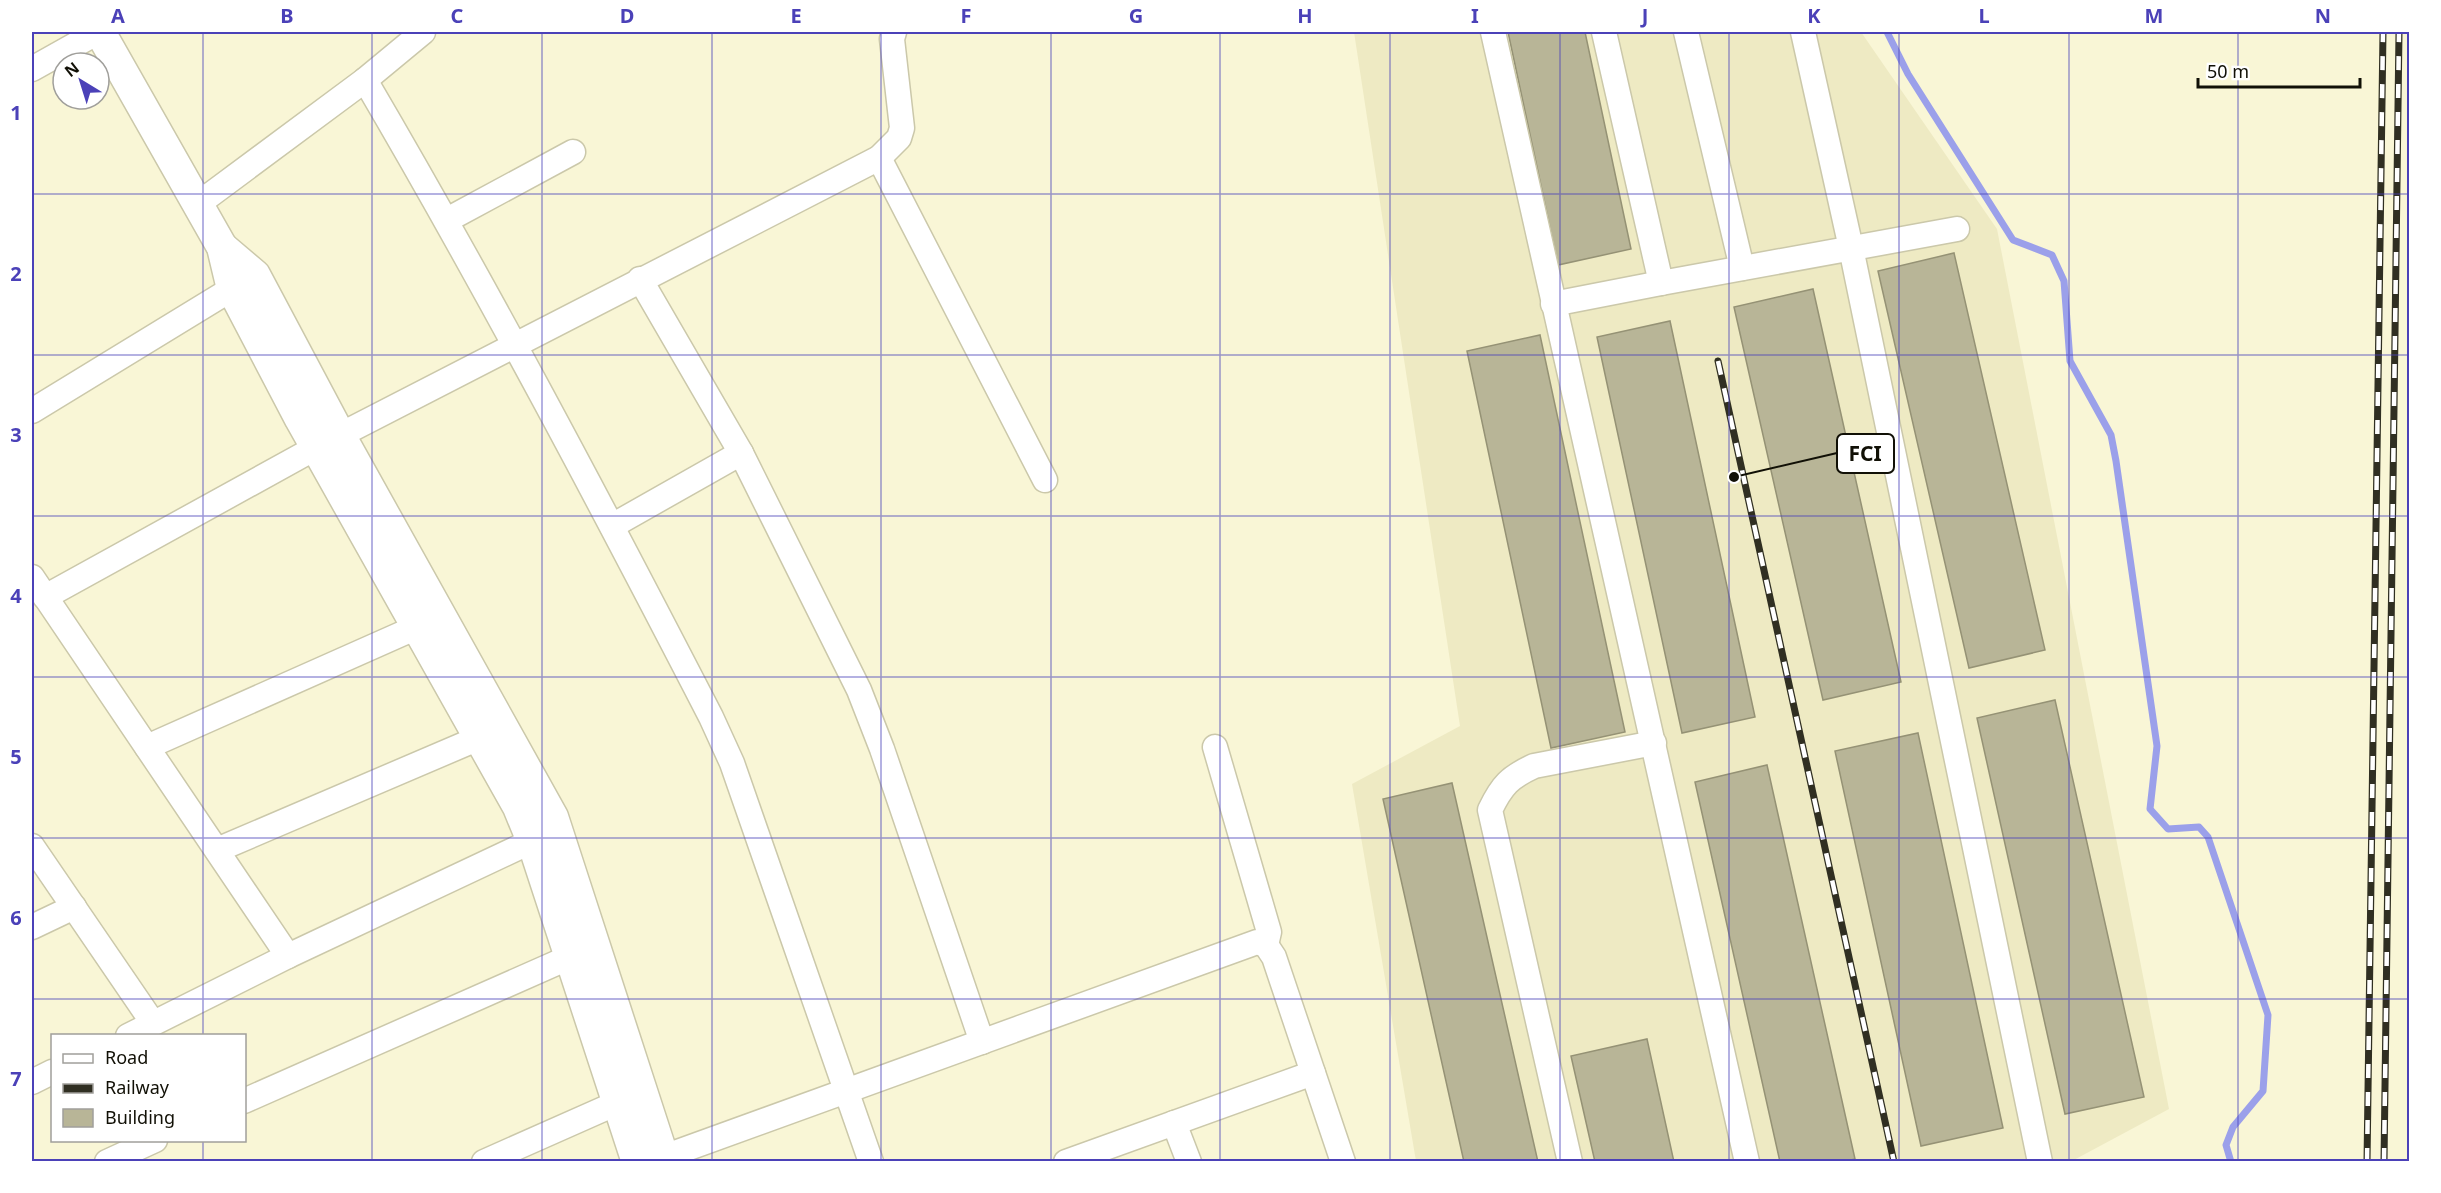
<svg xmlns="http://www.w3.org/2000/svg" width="2441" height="1193" font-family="'Noto Sans',sans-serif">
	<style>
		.built { fill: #eeeac3 }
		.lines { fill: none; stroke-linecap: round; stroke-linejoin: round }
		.stream { stroke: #9ba0ea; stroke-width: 7 }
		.building { fill: #b8b597; stroke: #959275; stroke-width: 1.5 }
		.minor-casing { stroke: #cbc8aa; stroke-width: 27 }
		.major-casing { stroke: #cbc8aa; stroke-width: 33 }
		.minor { stroke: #fff; stroke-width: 24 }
		.major { stroke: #fff; stroke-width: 30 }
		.rail-casing { stroke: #302f22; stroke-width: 7 }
		.rail { stroke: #fff; stroke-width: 4.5; stroke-dasharray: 14; stroke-linecap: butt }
		.grid { fill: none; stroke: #4b41b8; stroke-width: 1.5; stroke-opacity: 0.55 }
		.leader { fill: none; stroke: #111006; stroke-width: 2 }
		.callout-dot { fill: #111006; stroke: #fff; stroke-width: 2 }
		.callout { fill: #fff; stroke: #111006; stroke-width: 2 }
		.callout-label { font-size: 21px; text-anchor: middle; font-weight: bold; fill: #111006 }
		.neatline { fill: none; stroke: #4b41b8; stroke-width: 2 }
		.grid-label { font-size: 20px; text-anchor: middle; font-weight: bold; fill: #4b41b8 }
	</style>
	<rect width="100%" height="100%" fill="#f9f6d6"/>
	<path class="built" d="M1354,32H1861L1997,229L2169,1109L2072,1161H1416L1352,784L1460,726Z"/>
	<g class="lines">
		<path class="stream" d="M1887,32L1908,74L2013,240L2052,255L2064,281L2070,361L2111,435L2116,461L2157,746L2150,809L2168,829L2199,827L2208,837L2268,1015L2263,1091L2233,1127L2226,1145L2231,1162"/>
	</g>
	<g class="building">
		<path d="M1508,32H1585L1631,249L1558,265Z"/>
		<path d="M1954,253L2045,650L1969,668L1878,271Z"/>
		<path d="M1813,289L1901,682L1823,700L1734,307Z"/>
		<path d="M1670,321L1755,717L1682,733L1597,337Z"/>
		<path d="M1540,335L1625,732L1551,748L1467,351Z"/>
		<path d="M2055,700L2144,1097L2065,1114L1977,718Z"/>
		<path d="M1918,733L2003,1128L1921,1146L1835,751Z"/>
		<path d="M1767,765L1855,1159L1843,1162H1780L1695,782Z"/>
		<path d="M1452,783L1538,1162H1464L1383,799Z"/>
		<path d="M1647,1039L1674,1162H1595L1571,1056Z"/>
	</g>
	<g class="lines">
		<g class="minor-casing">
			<g id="minor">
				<path d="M1493,32L1747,1162"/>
				<path d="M1604,32L1661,283L1957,229"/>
				<path d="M1686,32L1742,268"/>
				<path d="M1803,32L1851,248L2040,1162"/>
				<path d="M32,69L98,32"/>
				<path d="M365,80C487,288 600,502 711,717L732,763L871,1162"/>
				<path d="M879,158L1045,480"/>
				<path d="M198,204L365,80L423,32"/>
				<path d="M447,220L573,152"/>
				<path d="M640,279L741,453L859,690L882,749L982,1042"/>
				<path d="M1553,304L1661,283"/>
				<path d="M32,411L248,279"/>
				<path d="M612,526L741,453"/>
				<path d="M32,577L288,956"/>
				<path d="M45,597L317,447L879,158L899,138L902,128L892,39L894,32"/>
				<path d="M147,747L417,627"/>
				<path d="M1215,747L1269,932L1266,945"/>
				<path d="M32,846L153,1023"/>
				<path d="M217,850L479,738"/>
				<path d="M32,927L74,907"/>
				<path d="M128,1036L288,956L547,834"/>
				<path d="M32,1082L52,1072"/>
				<path d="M244,1101L570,957"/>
				<path d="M1174,1123L1189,1162"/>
				<path d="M107,1162L155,1140"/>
				<path d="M484,1162L617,1103"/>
				<path d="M650,1162L1257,942L1266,945L1274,957L1343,1162"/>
				<path d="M1066,1162L1313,1073"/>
				<path d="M1570,1162L1490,810C1502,785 1510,777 1534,766L1654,743"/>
			</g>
		</g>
		<g class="major-casing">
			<g id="major">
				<path d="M100,32L222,247L232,289L300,419L518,807L532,841L637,1162"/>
				<path d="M222,247L255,275L340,435L553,817L665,1162"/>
			</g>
		</g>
		<use href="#minor" class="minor"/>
		<use href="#major" class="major"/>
		<g class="rail-casing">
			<g id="rail">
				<path d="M1718,361L1894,1162"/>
				<path d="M2367,1162L2383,32"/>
				<path d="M2384,1162L2399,32"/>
			</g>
		</g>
		<use href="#rail" class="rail"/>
	</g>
	<path class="grid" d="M203,32V1036M372,32V1162M542,32V1162M712,32V1162M881,32V1162M1051,32V1162M1220,32V1162M1390,32V1162M1560,32V1162M1729,32V1162M1899,32V1162M2069,32V1162M2238,32V1162M32,194H2410M32,355H2410M32,516H2410M32,677H2410M32,838H2410M32,999H2410M203,1140V1162"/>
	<path class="leader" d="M1734 477L1837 453"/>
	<circle class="callout-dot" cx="1734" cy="477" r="6"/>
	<rect class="callout" x="1837" y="434" width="57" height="39" rx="6"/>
	<g class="callout-label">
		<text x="1865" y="461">FCI</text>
	</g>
	<rect width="2441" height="1193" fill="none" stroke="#ffffff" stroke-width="66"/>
	<rect x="51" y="1034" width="195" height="108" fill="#ffffff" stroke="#a09f9b" stroke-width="1.5"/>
	<rect x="63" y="1054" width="30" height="9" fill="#ffffff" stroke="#a09f9b" stroke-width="1.5"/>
	<text x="105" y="1064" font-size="18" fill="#111006">Road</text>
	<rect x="63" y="1084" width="30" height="9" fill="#302f22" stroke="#a09f9b" stroke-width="1.5"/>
	<text x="105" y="1094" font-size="18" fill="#111006">Railway</text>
	<rect x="63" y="1109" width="30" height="18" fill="#b8b597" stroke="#a09f9b" stroke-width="1.5"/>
	<text x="105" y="1124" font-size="18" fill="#111006">Building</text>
	<g transform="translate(81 81) rotate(322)"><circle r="28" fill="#ffffff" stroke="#a09f9b" stroke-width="1.5"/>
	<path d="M0-4.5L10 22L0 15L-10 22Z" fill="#4b41b8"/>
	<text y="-9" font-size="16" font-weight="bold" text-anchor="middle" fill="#111006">N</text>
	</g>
	<path d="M2198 78v9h162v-9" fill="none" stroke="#111006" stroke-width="3"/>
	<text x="2207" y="78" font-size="18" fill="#111006" stroke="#ffffff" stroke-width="4.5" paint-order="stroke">50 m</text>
	<rect x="33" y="33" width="2375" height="1127" class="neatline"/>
	<g class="grid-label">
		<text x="118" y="23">A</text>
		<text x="287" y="23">B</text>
		<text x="457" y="23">C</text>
		<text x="627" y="23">D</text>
		<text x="796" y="23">E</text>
		<text x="966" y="23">F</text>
		<text x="1136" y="23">G</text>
		<text x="1305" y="23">H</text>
		<text x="1475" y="23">I</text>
		<text x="1645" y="23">J</text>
		<text x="1814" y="23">K</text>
		<text x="1984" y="23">L</text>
		<text x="2154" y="23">M</text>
		<text x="2323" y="23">N</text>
		<text x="16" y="120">1</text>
		<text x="16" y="281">2</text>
		<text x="16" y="442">3</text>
		<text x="16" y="603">4</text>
		<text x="16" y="764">5</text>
		<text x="16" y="925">6</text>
		<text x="16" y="1086">7</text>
	</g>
</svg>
